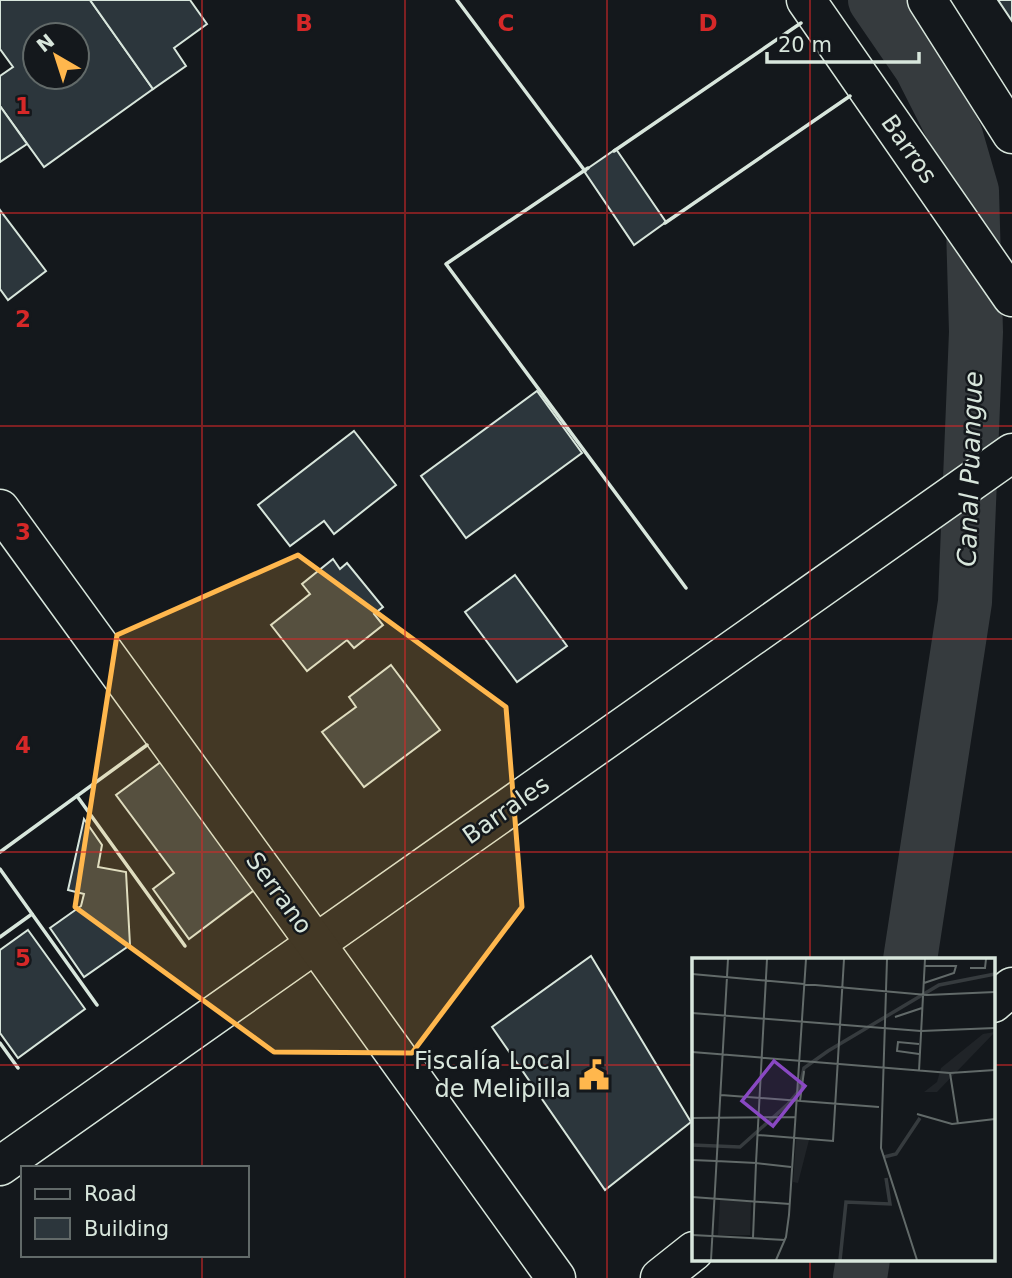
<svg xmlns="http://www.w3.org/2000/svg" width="1012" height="1278" font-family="'DejaVu Sans',sans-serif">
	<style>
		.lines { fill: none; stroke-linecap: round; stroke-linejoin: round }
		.canal { stroke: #363b3e; stroke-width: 54 }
		.building { fill: #2c363c; stroke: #d8e6dc; stroke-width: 2; fill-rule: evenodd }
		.minor-casing { stroke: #d8e6dc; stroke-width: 41 }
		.tertiary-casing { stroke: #d8e6dc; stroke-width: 41 }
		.primary-casing { stroke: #d8e6dc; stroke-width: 41 }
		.minor { stroke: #14181c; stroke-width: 38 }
		.tertiary { stroke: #14181c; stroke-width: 38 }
		.primary { stroke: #14181c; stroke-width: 38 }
		.wall { stroke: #d8e6dc; stroke-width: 3.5 }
		.marked { fill: #ffb74d; fill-opacity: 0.2; stroke: #ffb74d; stroke-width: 5; stroke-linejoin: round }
		.grid { fill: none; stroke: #d62828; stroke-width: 2; stroke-opacity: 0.55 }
		.labels { text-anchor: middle; stroke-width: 5; stroke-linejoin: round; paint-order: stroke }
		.street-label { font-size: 24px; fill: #d8e6dc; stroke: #14181c }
		.poi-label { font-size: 24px; fill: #d8e6dc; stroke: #14181c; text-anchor: end }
		.water-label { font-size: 26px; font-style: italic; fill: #d8e6dc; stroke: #14181c }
		.inset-river { fill: none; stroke: #363b3e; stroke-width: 3.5 }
		.inset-road { fill: none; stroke: #626a69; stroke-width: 2 }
		.view { fill: #8948c3; fill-opacity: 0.15; stroke: #8948c3; stroke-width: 3.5 }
		.inset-edge { fill: none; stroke: #d8e6dc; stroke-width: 3.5 }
		.grid-label { font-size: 23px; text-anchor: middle; font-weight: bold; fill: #d62828; stroke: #14181c; stroke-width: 5; stroke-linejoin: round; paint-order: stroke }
	</style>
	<rect width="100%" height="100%" fill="#14181c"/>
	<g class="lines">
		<g class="canal">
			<path d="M875,0L921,67L956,136L972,191L976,332L965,602L910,960"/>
			<path d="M860,1278L863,1259"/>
		</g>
	</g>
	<g class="building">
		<path d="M0,0H90L153,89L44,167L0,106V76L13,67L0,49ZM35,35H77V77H35Z"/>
		<path d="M90,0H190L207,24L174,48L186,66L153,89Z"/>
		<path d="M998,0H1012V21Z"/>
		<path d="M0,106L27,144L0,162Z"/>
		<path d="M616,149L666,222L634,245L584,171Z"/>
		<path d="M0,210L46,271L8,300L0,289Z"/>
		<path d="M537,391L582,453L466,538L421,476Z"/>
		<path d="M354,431L396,485L334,534L324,521L290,546L258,505Z"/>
		<path d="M333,559L340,569L347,563L383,607L374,614L383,625L354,648L347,640L307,671L271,625L310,594L302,584Z"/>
		<path d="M515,575L567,646L517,682L465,612Z"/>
		<path d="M391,665L440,730L364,787L322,732L356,707L349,697Z"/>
		<path d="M162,761L257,888L189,939L153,889L174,873L116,795Z"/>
		<path d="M84,819L102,845L98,867L126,872L130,945L84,977L50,928L81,906L84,894L68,890Z"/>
		<path d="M28,930L85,1009L18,1058L0,1033V950Z"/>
		<path d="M591,956L691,1122L605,1190L492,1027Z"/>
	</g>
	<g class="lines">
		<g class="minor-casing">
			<g id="minor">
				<path d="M806,0L1012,297"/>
				<path d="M927,0L1012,134"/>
			</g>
		</g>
		<g class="tertiary-casing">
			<g id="tertiary">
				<path d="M993,1003L1012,987"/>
				<path d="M0,1166L1012,453"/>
				<path d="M660,1278L694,1251"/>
			</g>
		</g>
		<g class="primary-casing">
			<path id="primary" d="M0,509L316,944L556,1278"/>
		</g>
		<use href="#minor" class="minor"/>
		<use href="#tertiary" class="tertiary"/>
		<use href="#primary" class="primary"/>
		<g class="wall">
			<path d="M457,0L585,171"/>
			<path d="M614,151L801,23"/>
			<path d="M588,168L446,264L686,588"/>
			<path d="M665,223L850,96"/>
			<path d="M77,796L185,946"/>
			<path d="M0,852L147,745"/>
			<path d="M0,869L97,1005"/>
			<path d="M0,937L32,914"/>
			<path d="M0,1043L18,1068"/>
		</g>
	</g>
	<path class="marked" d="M298,555L506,707L522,907L412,1053L274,1052L75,907L117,635Z"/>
	<path class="grid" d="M202,0V1168M405,0V1278M607,0V1278M810,0V960M0,213H1012M0,426H1012M0,639H1012M0,852H1012M0,1065H694M993,1065H1012M202,1255V1278M810,1259V1278"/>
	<defs>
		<g id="civic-bare" transform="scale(2.415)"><path d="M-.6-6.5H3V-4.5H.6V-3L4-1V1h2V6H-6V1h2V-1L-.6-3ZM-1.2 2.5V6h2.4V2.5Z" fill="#ffb74d" stroke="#14181c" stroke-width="2.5" paint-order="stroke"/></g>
	</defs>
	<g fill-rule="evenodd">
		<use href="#civic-bare" x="594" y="1075"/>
	</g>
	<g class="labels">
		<g class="street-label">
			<text transform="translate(909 149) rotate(55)" y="8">Barros</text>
			<text transform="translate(506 810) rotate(-35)" y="8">Barrales</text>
			<text transform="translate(279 893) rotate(54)" y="8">Serrano</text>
		</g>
		<g class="poi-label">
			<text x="571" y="1069">Fiscalía Local<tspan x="571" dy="28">de Melipilla</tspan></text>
		</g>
		<g class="water-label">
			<text transform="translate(970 469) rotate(-88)" y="9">Canal Puangue</text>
		</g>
	</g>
	<g transform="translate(692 958)">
		<rect width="303" height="303" fill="#14181c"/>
		<path d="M303,74L245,134H232L245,124L249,110L291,76ZM104,181L117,182L106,225L101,224ZM28,242L59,244L58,277H26Z" fill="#202428"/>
		<path class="inset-river" d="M0,187L48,189L96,146L107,133L112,110L136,93L247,27L303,16M192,199L204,196L228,160M148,302L154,244L198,246L194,220"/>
		<path class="inset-road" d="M195,1L189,190L225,302M278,10H293L294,1M0,16L235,37L303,34M232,25L262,15L264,8H233M0,55L229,73M203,59L230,50M229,73L303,70M227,86L206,84L205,93L227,96M0,94L258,115L303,112M227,113L233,1M258,115L266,166M29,137L187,149M108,143L112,113M225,156L260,166L303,161M0,160L103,159M66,177L141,183L152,1M0,202L24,203M24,203L64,205L75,1M0,239L98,246M0,277L93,282M61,280L64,205L99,209M19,302L36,1M84,302L94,279L97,257L114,1"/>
		<path class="view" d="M82,103L113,128L81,168L50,143Z"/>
		<rect width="303" height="303" class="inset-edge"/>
	</g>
	<g class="grid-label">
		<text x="304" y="31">B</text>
		<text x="506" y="31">C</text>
		<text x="708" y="31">D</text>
		<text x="23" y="114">1</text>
		<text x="23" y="327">2</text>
		<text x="23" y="540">3</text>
		<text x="23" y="753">4</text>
		<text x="23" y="966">5</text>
	</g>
	<rect x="21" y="1166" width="228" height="91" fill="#14181c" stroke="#626a69" stroke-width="2"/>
	<rect x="35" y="1189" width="35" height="10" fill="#14181c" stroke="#626a69" stroke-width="2"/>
	<text x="84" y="1201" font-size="21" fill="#d8e6dc">Road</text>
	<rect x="35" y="1218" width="35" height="21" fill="#2c363c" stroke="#626a69" stroke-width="2"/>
	<text x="84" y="1236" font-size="21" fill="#d8e6dc">Building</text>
	<g transform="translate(56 56) rotate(321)"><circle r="33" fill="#14181c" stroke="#626a69" stroke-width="2"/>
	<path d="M0-5L12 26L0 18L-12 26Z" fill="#ffb74d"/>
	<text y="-10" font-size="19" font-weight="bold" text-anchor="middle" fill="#d8e6dc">N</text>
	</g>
	<path d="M767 52v10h152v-10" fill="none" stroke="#d8e6dc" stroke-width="3.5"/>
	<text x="778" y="52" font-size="21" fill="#d8e6dc" stroke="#14181c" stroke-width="5" paint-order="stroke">20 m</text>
</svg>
